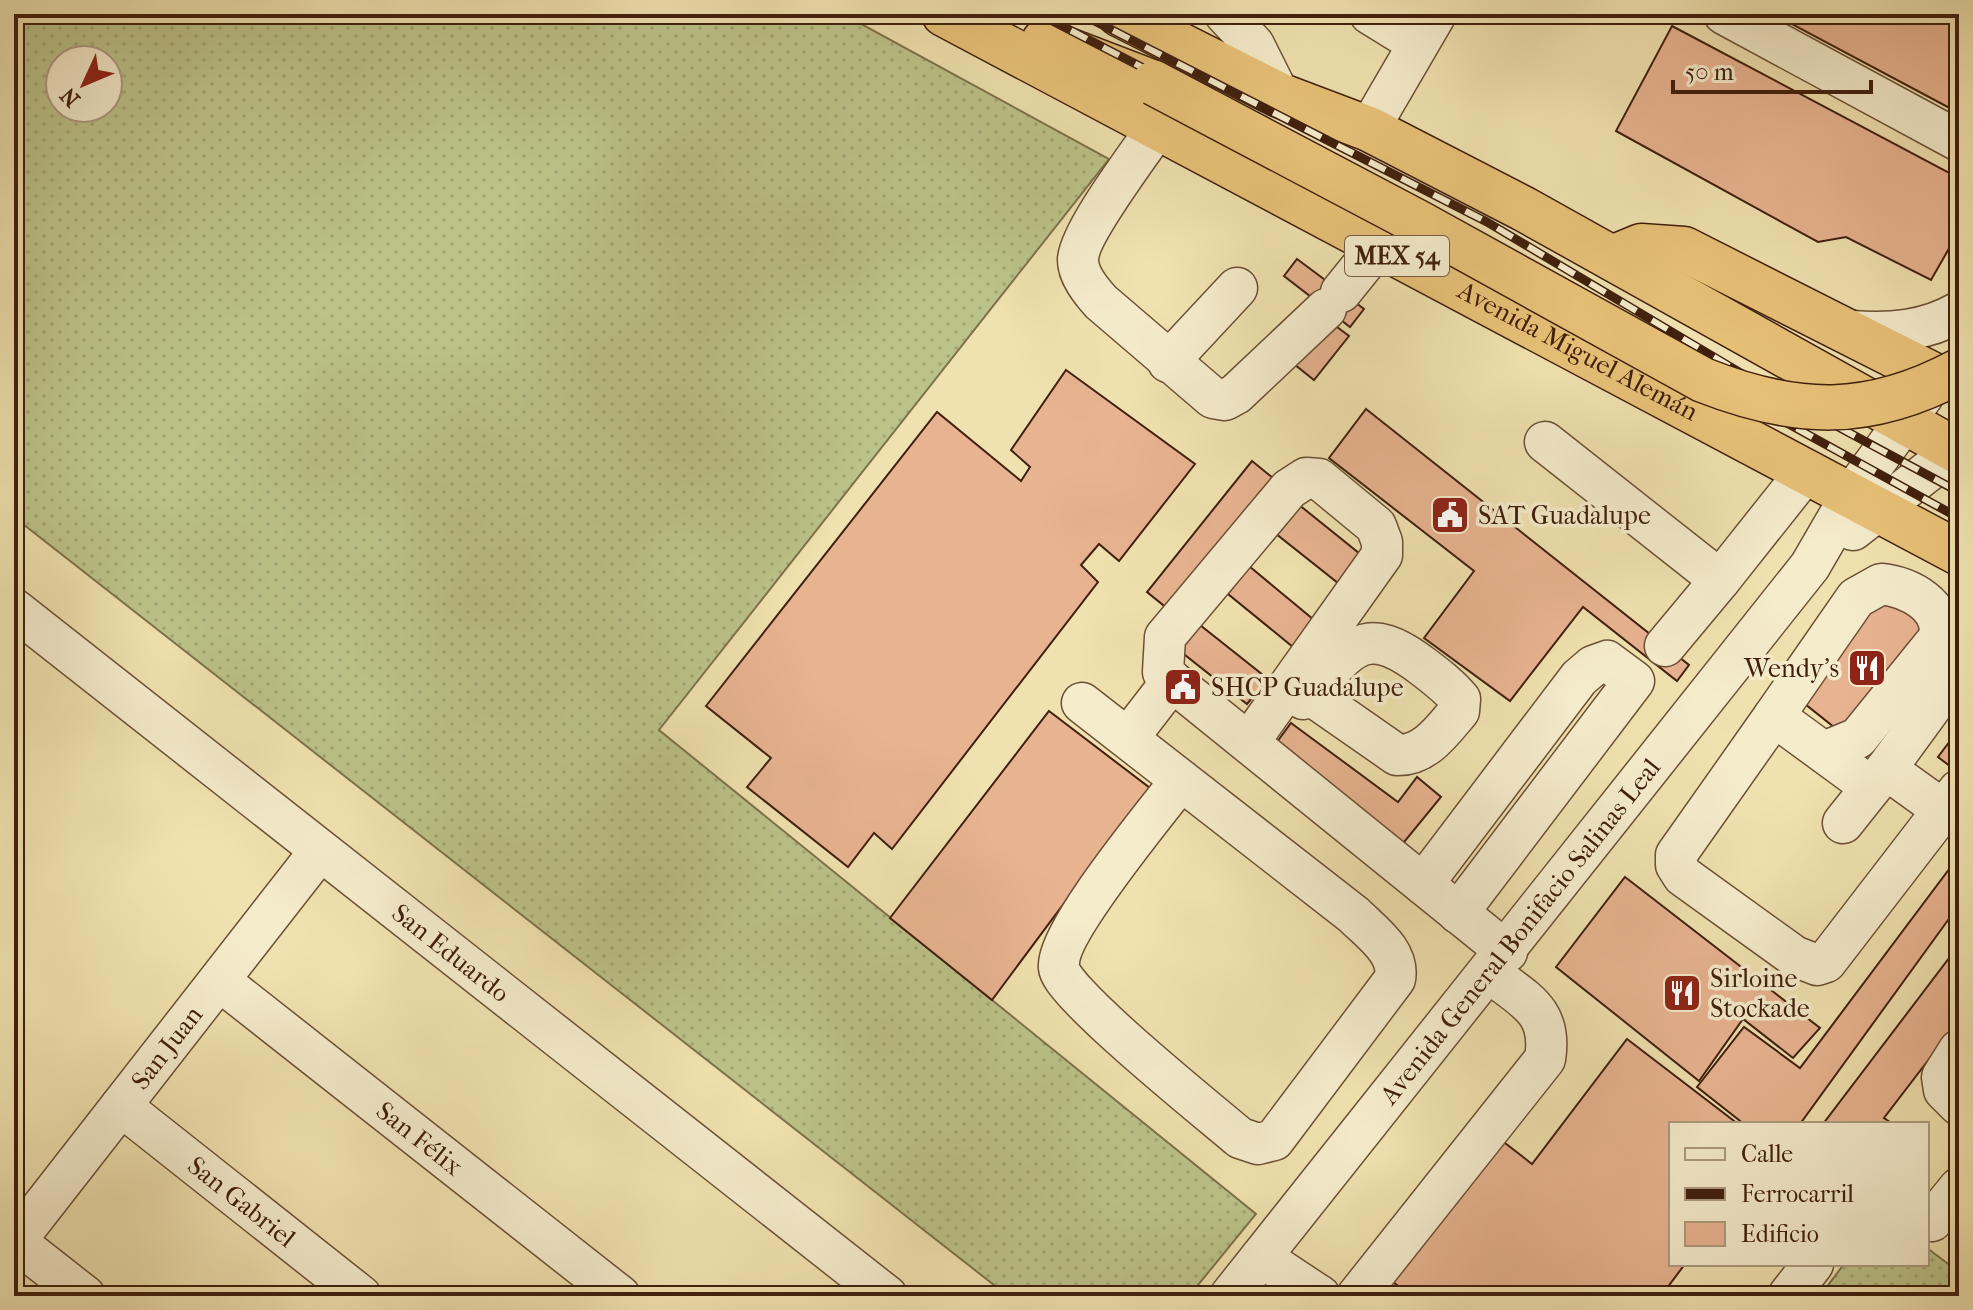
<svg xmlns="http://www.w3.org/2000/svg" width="1973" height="1310" font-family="'IM FELL French Canon',serif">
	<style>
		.grass { fill: url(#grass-dots); stroke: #7e724c; stroke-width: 2; fill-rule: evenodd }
		.building { fill: #e8b391; stroke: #40200d; stroke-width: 2 }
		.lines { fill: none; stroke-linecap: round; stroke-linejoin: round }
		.minor-casing { stroke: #6c5036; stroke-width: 43 }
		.highway-casing { stroke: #40200d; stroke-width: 47 }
		.minor { stroke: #f5eccc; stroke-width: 40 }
		.highway { stroke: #e8c178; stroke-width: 44 }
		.rail-casing { stroke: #40200d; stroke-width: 9 }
		.rail { stroke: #f5eccc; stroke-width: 6; stroke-dasharray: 18; stroke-linecap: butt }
		.highway-bridge-casing { stroke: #40200d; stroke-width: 47; stroke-linecap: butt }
		.highway-bridge { stroke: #e8c178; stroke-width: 44 }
		.labels { text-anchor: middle; stroke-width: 7; stroke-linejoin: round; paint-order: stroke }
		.shield { fill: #f5eccc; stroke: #765d46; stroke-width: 2 }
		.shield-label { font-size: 24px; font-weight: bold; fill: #40200d }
		.street-label { font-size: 26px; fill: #40200d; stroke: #f5eccc }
		.poi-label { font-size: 26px; fill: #40200d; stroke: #f5eccc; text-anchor: start }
	</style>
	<defs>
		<pattern id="grass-dots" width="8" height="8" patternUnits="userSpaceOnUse" patternTransform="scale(2)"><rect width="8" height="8" fill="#bcc38a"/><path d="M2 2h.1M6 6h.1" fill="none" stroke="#a3a776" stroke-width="1.8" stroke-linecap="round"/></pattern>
	</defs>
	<rect width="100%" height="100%" fill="#f0e2b0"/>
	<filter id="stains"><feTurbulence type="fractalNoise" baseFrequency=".0025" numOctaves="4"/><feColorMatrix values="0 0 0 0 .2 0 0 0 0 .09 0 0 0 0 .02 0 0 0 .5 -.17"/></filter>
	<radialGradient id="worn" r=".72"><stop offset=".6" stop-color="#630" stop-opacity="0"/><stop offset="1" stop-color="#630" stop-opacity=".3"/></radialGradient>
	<g class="grass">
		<path d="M14,14H843L1109,159L659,730L1256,1214L1189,1296H1008L14,517ZM60,60H108V108H60Z"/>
		<path d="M1927,1248L1959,1272V1296H1820L1844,1264H1927Z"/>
	</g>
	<g class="building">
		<path d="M1773,14H1959V113Z"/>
		<path d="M1672,26L1959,178V231L1931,280L1846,237L1818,242L1616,131Z"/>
		<path d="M1297,259L1364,309L1350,327L1284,276Z"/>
		<path d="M1329,321L1349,336L1314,380L1294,364Z"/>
		<path d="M1066,370L1195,464L1119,561L1099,544L1081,565L1098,582L892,849L874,833L848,867L747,787L771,758L706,706L937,412L1021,481L1030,467L1011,450Z"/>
		<path d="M1366,409L1689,665L1677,681L1583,607L1510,701L1424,638L1474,571L1329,458Z"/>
		<path d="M1252,461L1273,478L1168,609L1147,592Z"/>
		<path d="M1298,504L1365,558L1343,587L1275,533Z"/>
		<path d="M1249,566L1314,620L1293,647L1228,594Z"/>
		<path d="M1882,594L1932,632L1849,739L1805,704Z"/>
		<path d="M1200,625L1268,679L1247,704L1180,651Z"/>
		<path d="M1049,711L1150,788L992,1000L890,918Z"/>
		<path d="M1291,723L1398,802L1417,777L1441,797L1400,847L1274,746Z"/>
		<path d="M1959,729V773L1938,757Z"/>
		<path d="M1959,856V905L1800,1124H1744L1697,1087L1744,1027L1800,1068Z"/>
		<path d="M1625,877L1820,1028L1793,1058L1743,1019L1699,1081L1556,967Z"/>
		<path d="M1959,945V1020L1884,1118L1893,1124H1823Z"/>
		<path d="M1627,1039L1738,1124H1671V1264H1685L1661,1296H1411L1384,1275L1492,1133L1532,1164Z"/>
	</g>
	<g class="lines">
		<g class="minor-casing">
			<g id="minor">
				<path d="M1225,14L1254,45L1279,95"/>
				<path d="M1370,14L1417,43"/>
				<path d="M1724,14L1959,141"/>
				<path d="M1157,128C1140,153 1078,234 1078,260C1078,275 1091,291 1101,302L1213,398L1225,400L1236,394L1326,309"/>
				<path d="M1369,129L1436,14"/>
				<path d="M1341,292L1378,246"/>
				<path d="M1852,331C1890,334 1926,331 1959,312"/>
				<path d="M1168,362L1237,288"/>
				<path d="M1545,442L1720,580L1805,473"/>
				<path d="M1853,530L1959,447"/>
				<path id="s1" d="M14,609L887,1296"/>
				<path d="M1665,646L1720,580"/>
				<path d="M1303,699L1308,693C1349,653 1361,622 1417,662C1433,674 1447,684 1460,699L1459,711C1442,731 1425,756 1397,755L1308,693"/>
				<path d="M1082,703L1354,915C1372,933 1400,952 1395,979L1274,1140L1258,1144L1240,1138C1212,1114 1061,993 1059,968C1055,933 1156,813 1181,780"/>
				<path d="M1774,716L1856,598L1881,584C1909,587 1946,606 1939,638L1858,738L1824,752"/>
				<path d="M1128,738L1172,681"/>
				<path d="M1249,742L1382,555V542L1376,526L1319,479L1306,478L1289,489L1165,637L1163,672L1172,681L1507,952"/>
				<path d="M1871,787L1774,716L1676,855V865L1683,876L1794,956L1817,965L1826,962L1943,810"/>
				<path d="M1959,790L1943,810L1886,769L1959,669"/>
				<path d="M1843,823L1886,769"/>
				<path d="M1423,884L1579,678L1593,666L1607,661L1634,681L1458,913"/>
				<path id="s2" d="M220,981L620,1296"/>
				<path d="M1959,1050L1942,1077L1944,1090L1959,1105"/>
				<path id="s3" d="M121,1106L361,1296"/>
				<path d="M1932,1221L1959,1188"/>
				<path d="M15,1241L85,1296"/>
				<path id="s4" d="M14,1243L319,852"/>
				<path d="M1261,1257L1320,1296"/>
				<path id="s5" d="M1230,1296L1810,566L1850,497L1923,396"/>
				<path d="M1357,1296L1545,1059C1553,1010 1524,1000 1490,973"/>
				<path d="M1788,1296L1813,1264"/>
			</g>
		</g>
		<g class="highway-casing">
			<g id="highway">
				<path id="s6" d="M944,14L1959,553"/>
				<path d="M1119,14L1279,95L1369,129L1524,209L1959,452"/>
				<path d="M1044,41L1154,83"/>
				<path d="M1612,258L1641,246L1684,249L1937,377"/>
			</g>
		</g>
		<use href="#minor" class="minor"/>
		<use href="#highway" class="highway"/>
		<g class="rail-casing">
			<g id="rail">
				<path d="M1039,14L1476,240L1756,406L1959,518"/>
				<path d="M1081,14L1487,222L1766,388L1959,492"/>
			</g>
		</g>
		<use href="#rail" class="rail"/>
		<g class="highway-bridge-casing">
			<path id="highway-bridge" d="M1154,83L1419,223L1703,380C1797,417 1869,419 1959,371"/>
		</g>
		<use href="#highway-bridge" class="highway-bridge"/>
	</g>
	<defs>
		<g id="civic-square" transform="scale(2)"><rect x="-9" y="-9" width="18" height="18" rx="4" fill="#8f2418" stroke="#f5eccc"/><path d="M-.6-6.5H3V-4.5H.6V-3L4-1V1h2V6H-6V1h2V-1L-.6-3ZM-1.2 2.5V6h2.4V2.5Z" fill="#fff"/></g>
		<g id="restaurant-square" transform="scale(2)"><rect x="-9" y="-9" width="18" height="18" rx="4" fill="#8f2418" stroke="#f5eccc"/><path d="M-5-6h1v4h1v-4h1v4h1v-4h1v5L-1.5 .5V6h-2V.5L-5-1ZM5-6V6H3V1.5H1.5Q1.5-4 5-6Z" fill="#fff"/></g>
	</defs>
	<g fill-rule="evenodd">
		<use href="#civic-square" x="1450" y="515"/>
		<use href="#restaurant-square" x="1867" y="668"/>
		<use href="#civic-square" x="1183" y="687"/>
		<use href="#restaurant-square" x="1682" y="993"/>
	</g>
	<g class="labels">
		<rect class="shield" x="1345" y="236" width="104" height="40" rx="6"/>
		<g class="shield-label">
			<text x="1397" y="264">MEX 54</text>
		</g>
		<g class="street-label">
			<text dy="9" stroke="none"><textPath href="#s6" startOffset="718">Avenida Miguel Alemán</textPath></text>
			<text dy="9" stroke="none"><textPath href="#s5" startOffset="466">Avenida General Bonifacio Salinas Leal</textPath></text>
			<text dy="9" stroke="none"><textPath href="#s1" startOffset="556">San Eduardo</textPath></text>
			<text dy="9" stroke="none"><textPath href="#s4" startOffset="248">San Juan</textPath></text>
			<text dy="9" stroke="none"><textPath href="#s2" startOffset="254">San Félix</textPath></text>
			<text dy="9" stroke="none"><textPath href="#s3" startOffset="154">San Gabriel</textPath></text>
		</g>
		<g class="poi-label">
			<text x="1478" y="524">SAT Guadalupe</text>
			<text x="1839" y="677" text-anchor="end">Wendy's</text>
			<text x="1211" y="696">SHCP Guadalupe</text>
			<text x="1710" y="987">Sirloine<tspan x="1710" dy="30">Stockade</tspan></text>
		</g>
	</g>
	<rect width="1973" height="1310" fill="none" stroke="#f0e2b0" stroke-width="48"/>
	<rect x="16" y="16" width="1941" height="1278" fill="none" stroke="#40200d" stroke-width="4"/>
	<rect x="24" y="24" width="1925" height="1262" fill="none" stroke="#40200d" stroke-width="2"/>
	<rect x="1669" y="1122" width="260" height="144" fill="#f5eccc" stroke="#ad9a80" stroke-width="2"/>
	<rect x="1685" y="1148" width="40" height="12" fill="#f5eccc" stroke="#ad9a80" stroke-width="2"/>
	<text x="1741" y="1162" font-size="24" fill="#40200d">Calle</text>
	<rect x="1685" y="1188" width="40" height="12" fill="#40200d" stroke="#ad9a80" stroke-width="2"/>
	<text x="1741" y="1202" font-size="24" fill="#40200d">Ferrocarril</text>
	<rect x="1685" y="1222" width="40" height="24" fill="#e8b391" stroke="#ad9a80" stroke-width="2"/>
	<text x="1741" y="1242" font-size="24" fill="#40200d">Edificio</text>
	<g transform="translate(84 84) rotate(226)"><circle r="38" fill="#f5eccc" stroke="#ad9a80" stroke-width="2"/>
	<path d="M0-6L14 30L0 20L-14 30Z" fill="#8f2418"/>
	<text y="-12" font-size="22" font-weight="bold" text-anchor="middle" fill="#40200d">N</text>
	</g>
	<path d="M1673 80v12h198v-12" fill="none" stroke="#40200d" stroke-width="4"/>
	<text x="1685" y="80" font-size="24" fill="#40200d" stroke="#f5eccc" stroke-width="6" paint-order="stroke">50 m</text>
	<rect width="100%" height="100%" filter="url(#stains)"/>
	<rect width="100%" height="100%" fill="url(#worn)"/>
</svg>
